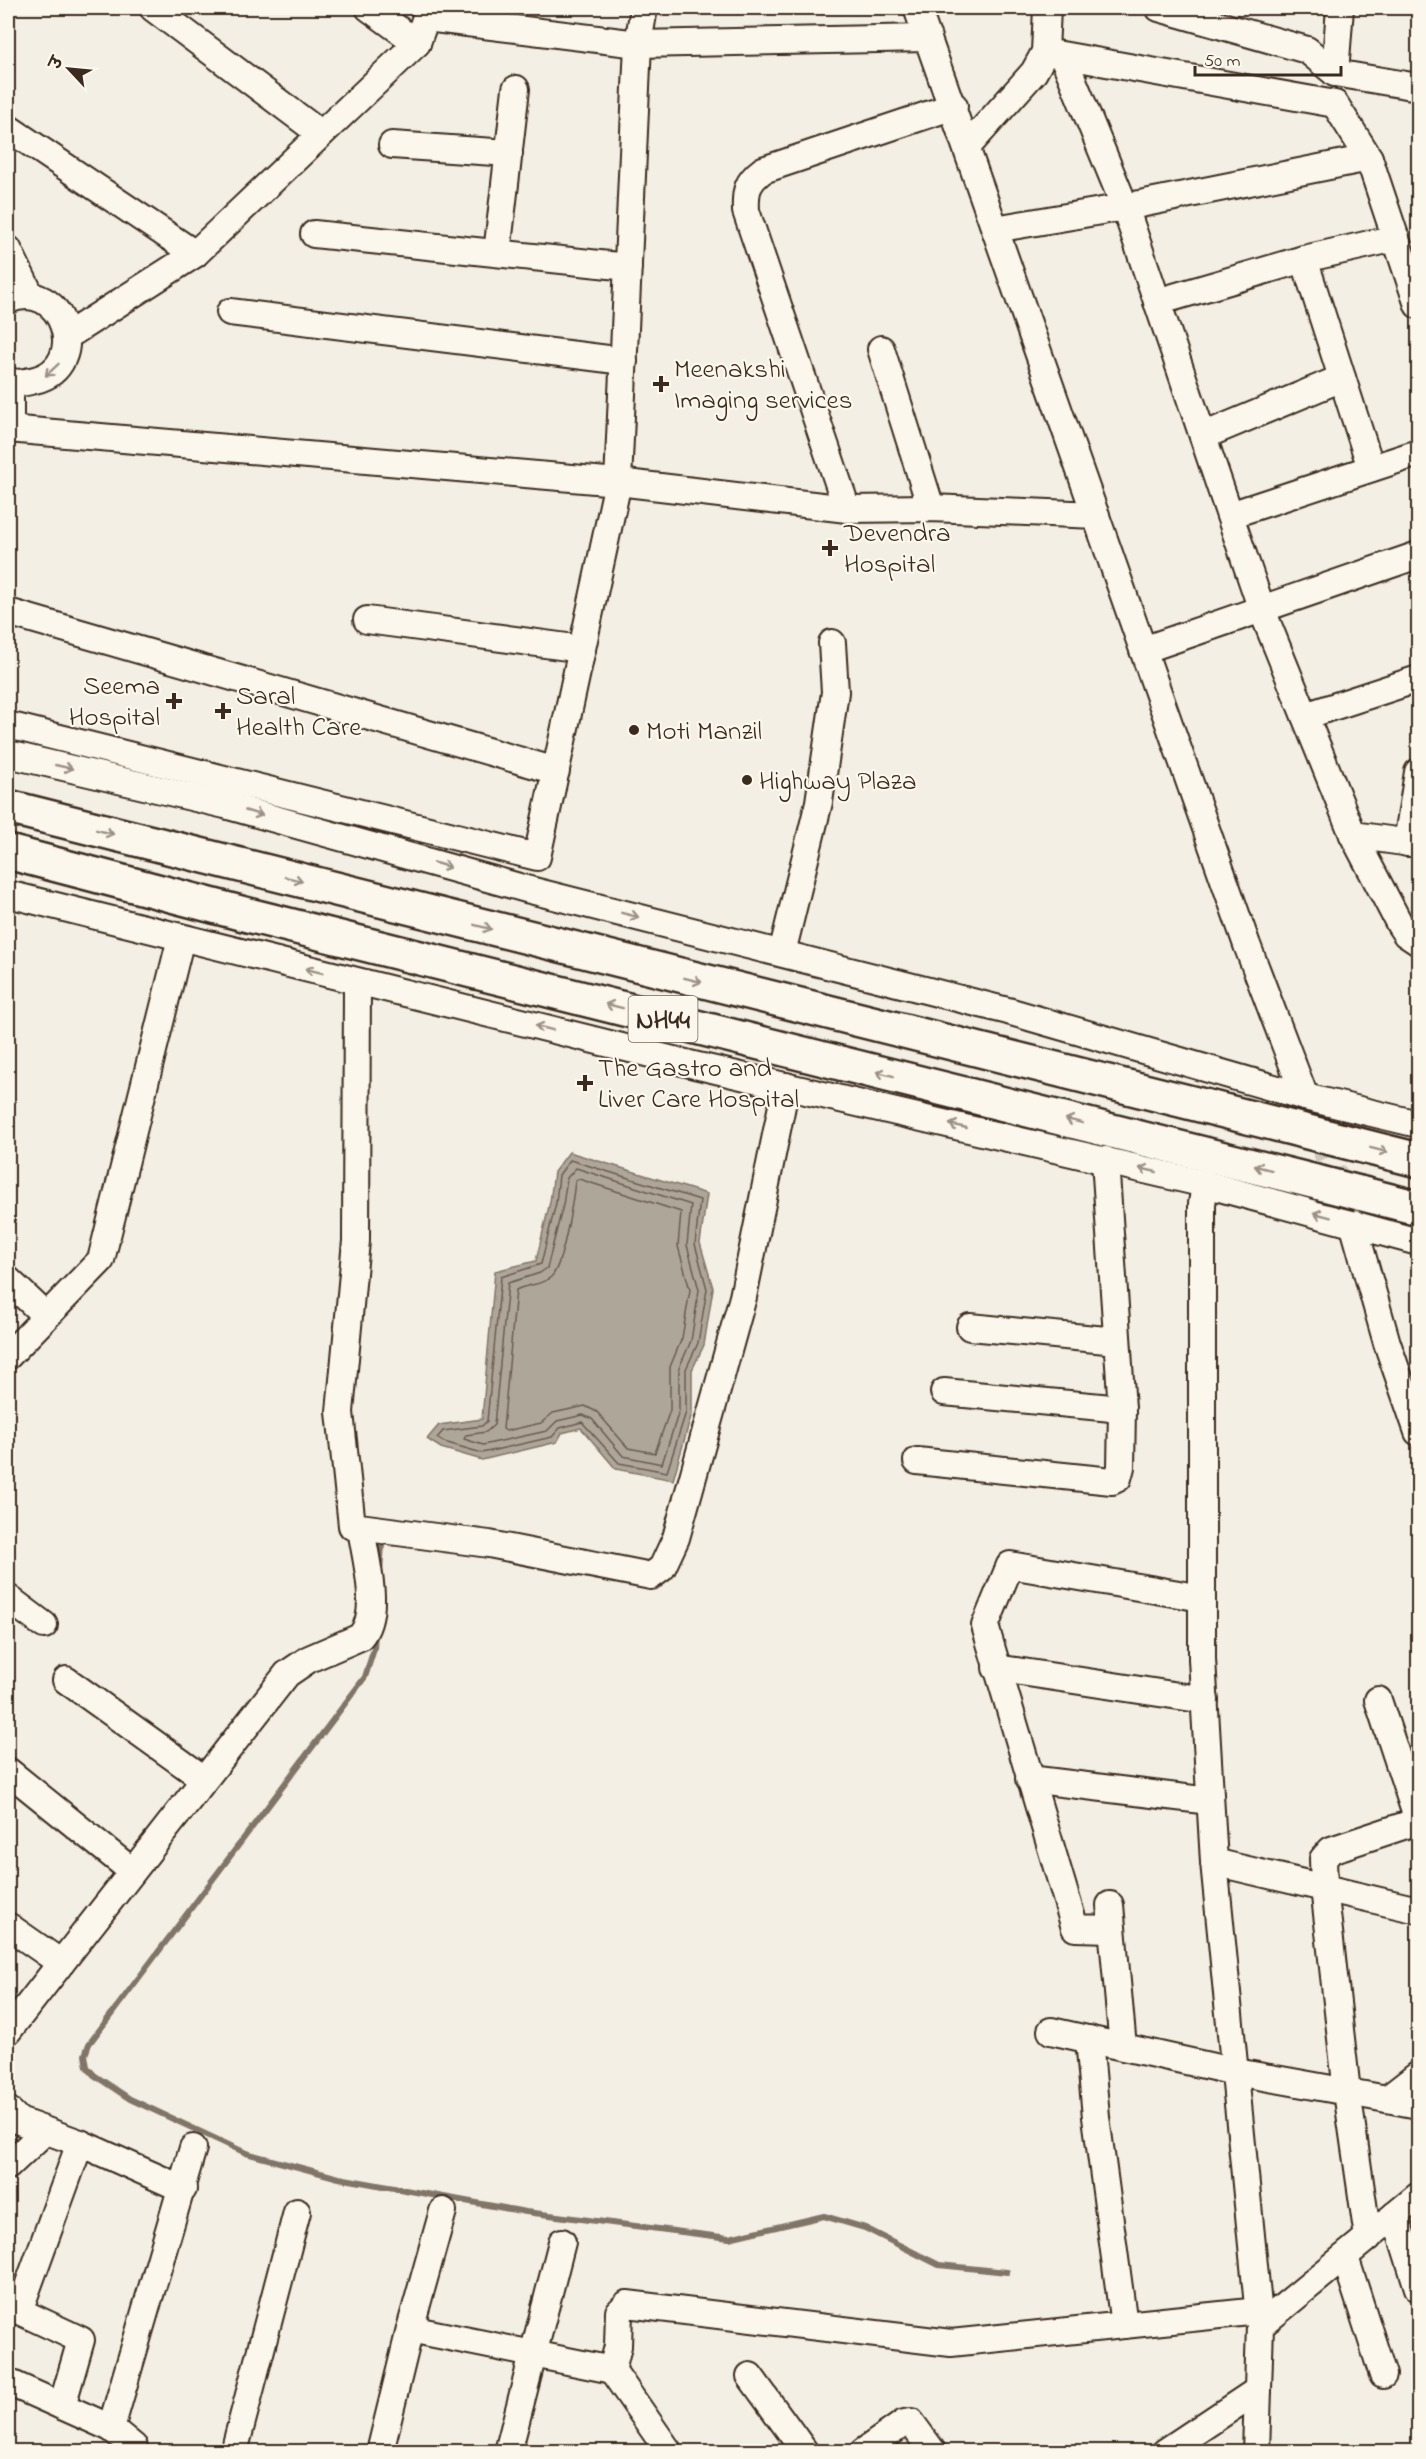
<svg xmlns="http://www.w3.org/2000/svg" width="1426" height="2459" font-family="'Indie Flower','Playpen Sans Deva',sans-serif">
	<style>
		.water { fill: #afa69a; stroke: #817468; stroke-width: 1.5 }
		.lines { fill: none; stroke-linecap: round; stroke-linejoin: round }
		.shore { stroke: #695c50; stroke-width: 1.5 }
		.stream { stroke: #817468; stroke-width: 6 }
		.minor-tunnel { stroke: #cec8bc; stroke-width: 26; stroke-dasharray: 26 13; stroke-linecap: butt }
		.minor-casing { stroke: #3b2a1e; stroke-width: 30 }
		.highway-casing { stroke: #3b2a1e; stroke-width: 38 }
		.minor { stroke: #fbf7ec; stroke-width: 26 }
		.highway { stroke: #fbf7ec; stroke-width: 33 }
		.highway-bridge-casing { stroke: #3b2a1e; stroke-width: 38; stroke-linecap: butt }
		.highway-bridge { stroke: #fbf7ec; stroke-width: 33 }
		.oneway { stroke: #9b9085 }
		.poi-dot { fill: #3b2a1e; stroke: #fbf7ec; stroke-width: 2 }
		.labels { text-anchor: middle; stroke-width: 4.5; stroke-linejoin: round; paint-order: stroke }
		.shield { fill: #fbf7ec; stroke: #75685c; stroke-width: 1.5 }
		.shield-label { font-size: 26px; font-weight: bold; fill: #3b2a1e }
		.poi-label { font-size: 27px; fill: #3b2a1e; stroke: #fbf7ec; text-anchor: start }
	</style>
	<rect width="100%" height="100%" fill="#f3efe4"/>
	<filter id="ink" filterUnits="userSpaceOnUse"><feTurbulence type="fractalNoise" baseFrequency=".0167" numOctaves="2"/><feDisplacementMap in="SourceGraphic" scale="12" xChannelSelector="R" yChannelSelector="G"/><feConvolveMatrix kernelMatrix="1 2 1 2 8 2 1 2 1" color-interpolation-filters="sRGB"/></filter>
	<g filter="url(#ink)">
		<path class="water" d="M569,1152L707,1194L700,1243L713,1288L704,1345L692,1370V1413L673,1480L616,1469L581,1428L562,1433L557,1442L482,1460L441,1448L427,1439L439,1425L482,1419L495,1271L536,1261L550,1202L554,1172Z"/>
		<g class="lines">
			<g class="shore">
				<path d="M570,1160L700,1200L695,1244L707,1289L698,1343L686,1369V1412L667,1472L619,1463L582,1422L560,1428L552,1437L482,1453L444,1442L437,1438L443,1431L482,1426L487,1421L501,1277L541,1264L556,1203L559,1175Z"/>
				<path d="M576,1168L691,1205L687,1245L699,1290L691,1341L679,1368V1411L662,1464L623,1456L592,1419L583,1415L557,1421L547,1431L483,1445L464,1439L466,1435L486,1432L494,1425L508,1283L540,1273L547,1268L563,1205L567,1178Z"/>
				<path d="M579,1179L681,1212L678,1246L690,1290L682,1338L670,1367V1410L655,1453L628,1448L597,1412L585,1406L553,1413L541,1423L506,1431L503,1429L516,1290C526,1284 541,1286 551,1277C563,1266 573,1200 575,1181Z"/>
			</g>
			<g class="stream">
				<path d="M380,1571L382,1545"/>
				<path d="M375,1630L374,1649L365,1677L89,2044L85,2055L87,2067L94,2075L130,2099L246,2153L339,2178L526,2212L729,2238L824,2216L865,2228L939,2265L1007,2272"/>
			</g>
			<path class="minor-tunnel" d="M1305,1097L1353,1223"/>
			<g class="minor-casing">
				<g id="minor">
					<path d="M153,8L321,134"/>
					<path d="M369,8L417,43"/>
					<path d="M917,8L1247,945L1305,1097"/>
					<path d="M1159,8L1307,50L1335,73L1418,87"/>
					<path d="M426,18L638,44L928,38"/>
					<path d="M1045,52L1335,104L1369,158"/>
					<path d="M1063,56L1125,207L1262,610L1353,835L1400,925L1406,934L1418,942"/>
					<path d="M1335,73L1340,8"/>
					<path d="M8,128L195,254"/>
					<path d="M392,145L509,153"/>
					<path d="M967,147L1034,72L1045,52L1047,8"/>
					<path d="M995,229L1125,207L1369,158L1418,305"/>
					<path d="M314,234L628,267"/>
					<path d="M8,249L31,296"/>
					<path d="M497,253L516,89"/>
					<path d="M1304,259L1371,468"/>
					<path d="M8,300C63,276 92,366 35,380C25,382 17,385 8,380"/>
					<path d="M1157,302L1304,259L1396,238"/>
					<path d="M230,312L624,361"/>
					<path d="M67,336L195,254L417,43L429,8"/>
					<path d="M881,349L931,508"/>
					<path d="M8,429L618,482L847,509L931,508L1096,515"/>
					<path d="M10,429V382"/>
					<path d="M1203,436L1342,378"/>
					<path d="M847,509L746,211C745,191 747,182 763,170L954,106"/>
					<path d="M1230,515L1418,453"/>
					<path d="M8,612L556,771"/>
					<path d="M367,620L582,649"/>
					<path d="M1143,650L1418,555"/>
					<path d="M1305,716L1418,679"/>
					<path d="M8,725L537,857L618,482L638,44L644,8"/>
					<path d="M8,754L225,805L530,890L1008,1011L1305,1097L1418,1124"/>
					<path d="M1353,835L1418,844"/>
					<path d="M1407,843L1418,772"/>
					<path d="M8,894L694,1065L1205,1184L1418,1242"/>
					<path d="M782,953L819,802L835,692L832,643"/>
					<path d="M357,982L356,1241L340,1412L352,1526L489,1544L651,1576L662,1568L676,1538L743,1297L786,1086"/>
					<path d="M1205,1184L1202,1204V1659L1214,1862L1260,2326L1256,2452"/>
					<path d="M1353,1223L1387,1343L1418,1432"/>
					<path d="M8,1280L46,1316"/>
					<path d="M970,1327L1117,1341"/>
					<path d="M8,1356L101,1260L181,938"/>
					<path d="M944,1392L1122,1409"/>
					<path d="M917,1461L1112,1481L1118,1478L1121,1467L1122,1409L1105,1160"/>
					<path d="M8,1598L44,1625"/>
					<path d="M996,1668L1205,1700"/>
					<path d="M66,1680L204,1779"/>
					<path d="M1378,1700L1418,1821"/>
					<path d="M8,1771L132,1871"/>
					<path d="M1029,1779L1210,1801"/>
					<path d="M1214,1862L1418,1910"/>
					<path d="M1110,1905L1123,2047"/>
					<path d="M8,1926L61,1963"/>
					<path d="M1112,1929L1075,1928L985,1626L1010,1565L1202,1598"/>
					<path d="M8,2031L287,1674L309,1659L360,1637C382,1613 365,1558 361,1528"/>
					<path d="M1051,2031L1236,2072L1387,2099L1418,2075"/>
					<path d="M1089,2039L1096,2117L1124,2325"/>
					<path d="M1387,2099L1418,2105"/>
					<path d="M8,2110L19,2121L80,2143L183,2189"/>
					<path d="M8,2166L45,2131"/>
					<path d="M1395,2215L1418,2288"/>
					<path d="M1368,2238L1347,2092L1324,1887L1323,1859L1331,1850L1418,1821"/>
					<path d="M1345,2257L1383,2375"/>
					<path d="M1260,2326L1418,2196"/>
					<path d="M410,2329L612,2370L618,2346L619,2312L627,2304L951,2343L1259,2311"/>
					<path d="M612,2370L669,2452"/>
					<path d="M750,2376L805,2452"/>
					<path d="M8,2382L111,2428"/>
					<path d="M62,2406L81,2340L19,2311L80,2143"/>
					<path d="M132,2452L134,2447L111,2428L193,2148"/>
					<path d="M234,2452L297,2212"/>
					<path d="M380,2452L410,2329L443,2211"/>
					<path d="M508,2452L562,2242"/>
					<path d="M863,2452L904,2423L911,2422L933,2452"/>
					<path d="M1165,2452L1258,2390"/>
				</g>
			</g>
			<g class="highway-casing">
				<g id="highway">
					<path d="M8,807L1300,1130"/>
					<path d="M8,852L248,915L1320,1183"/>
					<path d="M1339,1140L1418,1160"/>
					<path d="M1359,1193L1418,1208"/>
				</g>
			</g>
			<use href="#minor" class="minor"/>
			<use href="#highway" class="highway"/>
			<g class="highway-bridge-casing">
				<g id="highway-bridge">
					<path d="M1300,1130L1339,1140"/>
					<path d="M1320,1183L1359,1193"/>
				</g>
			</g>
			<use href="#highway-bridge" class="highway-bridge"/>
		</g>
		<defs><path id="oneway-shaft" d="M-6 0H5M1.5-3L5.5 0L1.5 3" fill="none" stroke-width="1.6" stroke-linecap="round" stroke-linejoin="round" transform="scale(1.5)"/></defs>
		<g class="oneway">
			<use href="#oneway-shaft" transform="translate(52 370) rotate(137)"/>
			<use href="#oneway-shaft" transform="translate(64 767) rotate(13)"/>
			<use href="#oneway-shaft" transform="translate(254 813) rotate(16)"/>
			<use href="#oneway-shaft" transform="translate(105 832) rotate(14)"/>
			<use href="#oneway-shaft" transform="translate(442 865) rotate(16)"/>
			<use href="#oneway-shaft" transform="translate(294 879) rotate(14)"/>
			<use href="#oneway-shaft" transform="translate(630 915) rotate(14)"/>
			<use href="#oneway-shaft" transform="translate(483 927) rotate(14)"/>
			<use href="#oneway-shaft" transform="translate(314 971) rotate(-166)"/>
			<use href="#oneway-shaft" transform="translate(693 980) rotate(14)"/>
			<use href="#oneway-shaft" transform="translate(614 1006) rotate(-166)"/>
			<use href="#oneway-shaft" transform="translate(544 1028) rotate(-166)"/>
			<use href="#oneway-shaft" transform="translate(885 1074) rotate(-166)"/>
			<use href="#oneway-shaft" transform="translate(1074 1121) rotate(-166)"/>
			<use href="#oneway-shaft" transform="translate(958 1126) rotate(-167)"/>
			<use href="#oneway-shaft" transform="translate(1379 1150) rotate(14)"/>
			<use href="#oneway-shaft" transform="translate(1263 1168) rotate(-166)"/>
			<use href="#oneway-shaft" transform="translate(1148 1170) rotate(-167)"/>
			<use href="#oneway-shaft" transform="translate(1322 1215) rotate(-165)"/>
		</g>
	</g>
	<g class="poi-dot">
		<path d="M658 375h6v6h6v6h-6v6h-6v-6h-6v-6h6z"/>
		<path d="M827 539h6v6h6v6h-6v6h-6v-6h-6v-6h6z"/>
		<path d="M171 692h6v6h6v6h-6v6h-6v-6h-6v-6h6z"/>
		<path d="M220 702h6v6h6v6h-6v6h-6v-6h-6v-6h6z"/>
		<circle cx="634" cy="730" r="6"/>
		<circle cx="747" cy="780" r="6"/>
		<path d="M582 1074h6v6h6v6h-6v6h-6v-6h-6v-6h6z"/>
	</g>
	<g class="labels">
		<rect class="shield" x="628.5" y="996" width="69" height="46" rx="4.5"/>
		<g class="shield-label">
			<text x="663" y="1028">NH44</text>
		</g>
		<g class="poi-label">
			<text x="674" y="377">Meenakshi<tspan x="674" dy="31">Imaging services</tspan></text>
			<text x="844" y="541">Devendra<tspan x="844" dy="31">Hospital</tspan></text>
			<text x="160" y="694" text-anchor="end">Seema<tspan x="160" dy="31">Hospital</tspan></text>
			<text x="236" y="704">Saral<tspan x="236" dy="31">Health Care</tspan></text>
			<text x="646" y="739">Moti Manzil</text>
			<text x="759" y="789">Highway Plaza</text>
			<text x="598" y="1076">The Gastro and<tspan x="598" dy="31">Liver Care Hospital</tspan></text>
		</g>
	</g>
	<rect width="1426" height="2459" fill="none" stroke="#fbf7ec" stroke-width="30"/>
	<rect x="15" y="15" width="1396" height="2429" fill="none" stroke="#3b2a1e" stroke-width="2" filter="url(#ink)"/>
	<g transform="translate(69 69) rotate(296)" stroke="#fbf7ec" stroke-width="4.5" paint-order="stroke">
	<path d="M0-4.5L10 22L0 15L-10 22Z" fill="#3b2a1e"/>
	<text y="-9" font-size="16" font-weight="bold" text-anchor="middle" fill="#3b2a1e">उ</text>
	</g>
	<path d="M1195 66v9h146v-9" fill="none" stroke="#3b2a1e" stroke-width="3"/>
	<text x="1204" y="66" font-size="18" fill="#3b2a1e" stroke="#fbf7ec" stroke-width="4.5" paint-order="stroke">50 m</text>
</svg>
